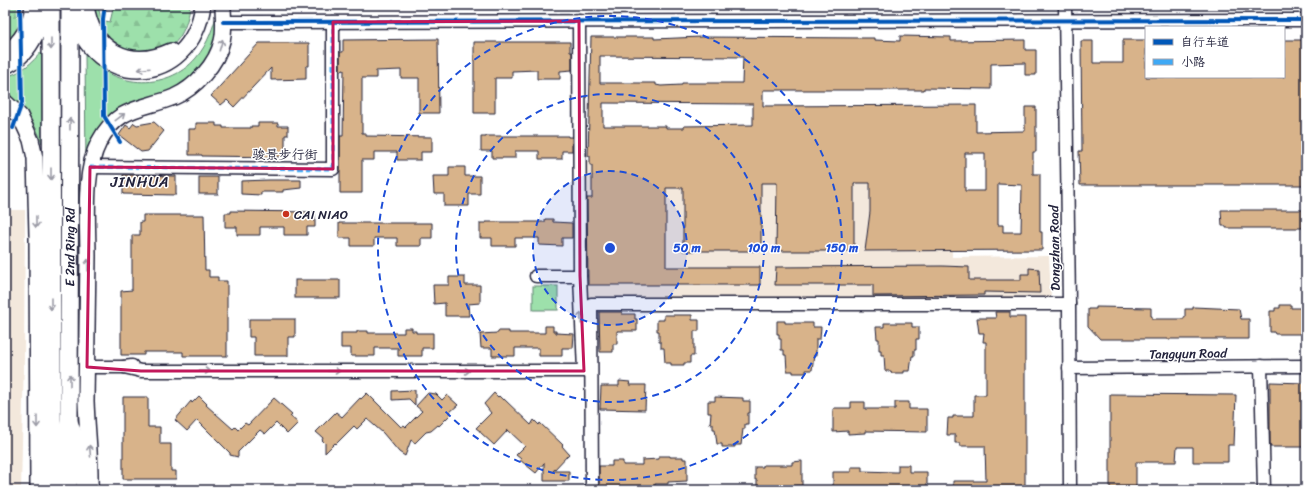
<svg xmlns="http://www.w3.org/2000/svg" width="1311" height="495" font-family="Sriracha,'LXGW WenKai TC',sans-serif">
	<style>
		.built { fill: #f3e8dc }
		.grass { fill: #9de0ab; stroke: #608173 }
		.forest { fill: url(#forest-firs); stroke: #608173 }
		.building { fill: #d8b38a; stroke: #22223b; fill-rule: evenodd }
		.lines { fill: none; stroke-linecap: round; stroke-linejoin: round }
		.minor-casing { stroke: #22223b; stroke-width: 15 }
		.major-casing { stroke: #22223b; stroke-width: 18 }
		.highway-casing { stroke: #22223b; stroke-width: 20 }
		.minor { stroke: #fff; stroke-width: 12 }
		.major { stroke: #fff; stroke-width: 15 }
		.highway { stroke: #fff; stroke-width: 17 }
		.quiet { stroke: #3fa9f5; stroke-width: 3; stroke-dasharray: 6 3; stroke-linecap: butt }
		.cycleway-casing { stroke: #fff; stroke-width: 6 }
		.cycleway { stroke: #0057b8; stroke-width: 4 }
		.oneway { stroke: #9c9ca7 }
		.marked { fill: none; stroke: #c2185b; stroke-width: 3; stroke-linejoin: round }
		.ring { fill: none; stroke: #1d4ed8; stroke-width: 2; stroke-dasharray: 7 5 }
		.poi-dot { fill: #c8321e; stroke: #fff; stroke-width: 1.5 }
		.labels { text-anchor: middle; stroke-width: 3; stroke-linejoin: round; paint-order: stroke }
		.street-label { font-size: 13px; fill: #22223b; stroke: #fff }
		.poi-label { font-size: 13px; fill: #22223b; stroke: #fff; text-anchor: start }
		.quarter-label { font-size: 15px; letter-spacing: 1px; fill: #22223b; stroke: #fff }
		.centre { fill: #1d4ed8; stroke: #fff; stroke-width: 2 }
		.ring-label { font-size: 12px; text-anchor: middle; font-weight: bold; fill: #1d4ed8; stroke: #fff; stroke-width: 3; stroke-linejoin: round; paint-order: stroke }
	</style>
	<defs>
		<pattern id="forest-firs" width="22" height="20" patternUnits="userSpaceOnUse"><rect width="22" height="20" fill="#9de0ab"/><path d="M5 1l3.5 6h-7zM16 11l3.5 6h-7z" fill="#87c094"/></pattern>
	</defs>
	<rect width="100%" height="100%" fill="#fff"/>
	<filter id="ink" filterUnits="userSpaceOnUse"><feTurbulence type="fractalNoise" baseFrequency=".025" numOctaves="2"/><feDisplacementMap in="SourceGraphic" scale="8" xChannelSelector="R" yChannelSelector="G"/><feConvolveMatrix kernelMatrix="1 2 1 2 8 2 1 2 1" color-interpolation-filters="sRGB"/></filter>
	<g filter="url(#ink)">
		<g class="built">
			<path d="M951,154L952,257L1049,256L1051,297L583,299V161Z"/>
			<path d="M5,210H25L24,357L21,490H5Z"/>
		</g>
		<g class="grass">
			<path d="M218,8V32L210,55L196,75L174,90L127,109L86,172L85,52C110,88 166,93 196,58C208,44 214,26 218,8Z"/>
			<path d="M42,51V143C35,121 23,108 5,94V77C21,73 32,63 42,51Z"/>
			<rect x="533" y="286" width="25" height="24"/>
		</g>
		<g class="forest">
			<path d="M5,5H16L19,14V37L7,49L8,12H5Z"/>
			<path d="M93,5H98L101,20L110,22L114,5H190C188,25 179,49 156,53C147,55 128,51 118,50L100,31Z"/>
		</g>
		<g class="building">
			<path d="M900,36L951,37V41L1025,40V50H1036V75H1025V63L991,64V89L924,88V90H763V106L976,105V132L1025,131V107H1036V152H1033V174H1040V232H1042V250L865,251L870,212V183H854V251H776L777,183H761V251H683V188H666V267H760V285H588L587,198H592V165H590V156H588L591,37H654V39L701,37L862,38H874V40L900,41ZM600,56L743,57L742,83H682V85L661,86L656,85V83H600ZM603,103L753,104V125L684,126V128H666V126H603ZM965,153H985V191H965ZM998,184L1022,185L1021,232H1003V225H998Z"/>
			<path d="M438,39L439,113H419V78H401V70L376,71V78H362V133H366V136L432,137V152H421V160H397V152H374V160H362V193H340V136H343L344,70L340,71V52H343V40Z"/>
			<path d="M1123,40H1146V77H1284V40H1306V185H1080L1079,151H1082L1081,41H1093V63H1123Z"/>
			<path d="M474,42H570V52H572V70L560,71V79H537V70L512,71V78H495V113H474Z"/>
			<path d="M259,43H309V66H306V79L271,80V68L234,107L227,100L221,105L211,96Z"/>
			<path d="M154,122L164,131L148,151L141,152L119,135L126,125L130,128L134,123L137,125Z"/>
			<path d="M196,123H216V126H223V128H251V126H258V123H278V126H288V135H285V157L202,156V155H189V129H196Z"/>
			<path d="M486,136H568V137H572V151H562V159H539V151H515V158H492V151H481V137H486Z"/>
			<path d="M449,167H465V176H480V194H469V206H444V194H434L433,176H449Z"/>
			<path d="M123,175L176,176V195L123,194Z"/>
			<rect x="199" y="177" width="19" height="17"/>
			<path d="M269,180H301V188L283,190V192H261V195L241,194V181Z"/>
			<path d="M1221,210H1306V226H1303V228H1226V226H1222Z"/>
			<path d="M231,211L313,212V213H315V227H307V235H284V227H260V235H237V227H225V213H231Z"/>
			<path d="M143,215H204L205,270H209V277H218V281H227V356H183V352H144V355H121V291L132,290V235H140V222H143Z"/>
			<path d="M545,219H553V222L572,223V238H562V246L539,245V238H515V246H492V238H480V223H486V222H545Z"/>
			<path d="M339,223H432V238H421V246H397V238H374V246H351V238H339Z"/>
			<path d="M942,266L969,267V280H1021V274H1029V268L1039,269L1040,293L984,292V295L873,296V285H775L776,267Z"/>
			<path d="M449,277H465V285H480V303L468,304L469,316H445V303L434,304L433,285H449Z"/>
			<rect x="295" y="280" width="45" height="18"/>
			<path d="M1280,305H1291V308H1306V334H1275L1274,332H1270V311H1275V308H1280Z"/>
			<path d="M1096,307L1151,308V316H1152V319H1184V317H1185V309H1193V307L1239,309L1241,319H1249V339H1100L1088,326V309H1096Z"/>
			<path d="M599,312H622V314H635V319H637V331H617V344H613V352H600Z"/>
			<path d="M995,312H1010V317H1025V490H953V481H986L985,446H960V443H955V435H947L948,418H953V416H974V395H986V342H983L984,333H979L977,318H996Z"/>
			<path d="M664,315H692V320H699V331H694V356H690V363H684V365H671V363H665L664,348H661V342H659V331H657V320H664Z"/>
			<path d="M249,319H295V337H288V356H254V337H249Z"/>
			<path d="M777,321H785V323H813V327H821L820,339H816V355H814L812,370H806V373H793V371H787L786,355H784V350H781V339H779V334H777Z"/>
			<path d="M884,323H912V327H919V339H916V350H914V356H912L910,371H904V373H891V371H885L884,355H881V350H879V339H877L876,327H884Z"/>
			<path d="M545,326H553V331H556V333L574,334L573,348H562V356H539V348H515V356H492V348H481L480,334L498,333V331H509V333H545Z"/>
			<path d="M404,328H412V331H416V333H433V348H422V356H398V348H375V356H351V348H341V333H357V331H368V333H404Z"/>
			<path d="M619,381L630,382L629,385H646L645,410L600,409L601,386H619Z"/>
			<path d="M1270,382L1306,383V447H1270Z"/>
			<path d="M415,390V405L409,399L392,400V391Z"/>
			<path d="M367,393L401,427L404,425L406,427L422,411L416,406L428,393L436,394L442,400L447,395L458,405L450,412L451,414L439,426L438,425L431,431L426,432L415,443L411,440L405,456L399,452L383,433L367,419L357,429L354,426L336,444L335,443L325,453V443L322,440L323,438L316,432L336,412L342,417L360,398L361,399Z"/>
			<path d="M494,393L498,397L499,396L503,400L504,399L531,425L534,420L539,425L540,423L563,445L562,446L569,454L553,471H569V481H544V463L536,473L520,460L521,459L516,455L525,446L508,430L494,445L480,432V431L476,428L491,413L484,404Z"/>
			<path d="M1110,394L1236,395L1234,445H1228V462H1193V447H1177L1176,462H1136V490H1110Z"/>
			<path d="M199,396L207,404L206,405L233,429L235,427L238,430L245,423L248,425L274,398L292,414L290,416L298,423L287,434L276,423L265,434L260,430L238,452V457L230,455V453L197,420L187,431L175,420L191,401L192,403Z"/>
			<path d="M123,397H148V427H160V444H171V471H176V479H123Z"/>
			<path d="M715,397L743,398V401H750V413H748V424H745V429H743L741,445H735V447H722V444H717L715,429H713V424H710L711,413H708V401H715Z"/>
			<path d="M851,402H865V409H895V402H909V409H927V432L865,431V433L848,434V431L833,432V409L835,408H851Z"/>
			<path d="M659,456H670V457H683V459H687V481L668,482V484H655V489H599V466H612V461H623V465H642V460L659,459Z"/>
			<path d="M802,461V486H795V490H757V480H755V467H763V465H792V462Z"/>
			<path d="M898,465H909V472H927V490H833V472H851V467H862V471L895,472H898Z"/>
		</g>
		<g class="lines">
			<g class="minor-casing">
				<g id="minor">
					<path d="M1065,5L1069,304L1070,490"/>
					<path d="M223,22L1306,20"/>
					<path d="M90,167L333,169V22"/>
					<path d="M536,276H580"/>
					<path d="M1261,366L1264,490"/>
					<path d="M87,367H124L132,366"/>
					<path d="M124,367L141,371H584L580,276L579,21"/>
					<path d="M1069,368L1306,366"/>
					<path d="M592,490L591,304H1069"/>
				</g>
			</g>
			<g class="major-casing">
				<g id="major">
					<path d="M86,5C92,51 130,70 171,51"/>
					<path d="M73,11C92,92 191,89 203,5"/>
					<path d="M5,53C22,42 31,25 33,5"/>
					<path d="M5,66C29,56 41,29 44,5"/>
					<path d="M5,102L20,116L31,140L35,158L37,235L38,490"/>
					<path d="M69,419L77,442L84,485"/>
					<path d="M90,490C91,460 87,431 86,401C87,353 87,304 88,256C88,222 83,172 99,142C118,106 141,110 174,97C195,88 217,64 222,41C225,30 223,17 223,5"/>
				</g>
			</g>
			<g class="highway-casing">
				<g id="highway">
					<path d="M51,5L52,420L53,490"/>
					<path id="s1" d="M68,490L67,442L69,419L70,5"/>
				</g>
			</g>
			<use href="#minor" class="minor"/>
			<use href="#major" class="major"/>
			<use href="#highway" class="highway"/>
			<path class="quiet" d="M90,167L333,169V22"/>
			<g class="cycleway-casing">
				<g id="cycleway">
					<path d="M105,5L103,19L104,116L120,142"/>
					<path d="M223,22L1306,20"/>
					<path d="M13,128L22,103L20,5"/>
				</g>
			</g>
			<use href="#cycleway" class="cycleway"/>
		</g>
		<defs><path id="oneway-shaft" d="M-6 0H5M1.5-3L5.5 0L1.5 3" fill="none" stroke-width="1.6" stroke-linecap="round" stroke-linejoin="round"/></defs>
		<g class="oneway">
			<use href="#oneway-shaft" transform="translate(51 44) rotate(90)"/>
			<use href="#oneway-shaft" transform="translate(221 45) rotate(-74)"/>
			<use href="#oneway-shaft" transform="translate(144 69) rotate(173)"/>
			<use href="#oneway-shaft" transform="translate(120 117) rotate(-37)"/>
			<use href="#oneway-shaft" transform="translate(70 124) rotate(-90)"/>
			<use href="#oneway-shaft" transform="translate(51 174) rotate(90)"/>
			<use href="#oneway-shaft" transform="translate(36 222) rotate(89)"/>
			<use href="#oneway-shaft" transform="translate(88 265) rotate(-90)"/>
			<use href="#oneway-shaft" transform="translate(51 304) rotate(90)"/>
			<use href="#oneway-shaft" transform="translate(581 318) rotate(-92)"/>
			<use href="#oneway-shaft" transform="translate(204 371)"/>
			<use href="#oneway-shaft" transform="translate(334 371)"/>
			<use href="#oneway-shaft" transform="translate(464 371)"/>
			<use href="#oneway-shaft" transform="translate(70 380) rotate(-90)"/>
			<use href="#oneway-shaft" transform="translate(37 422) rotate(90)"/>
			<use href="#oneway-shaft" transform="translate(90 451) rotate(-95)"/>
		</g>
	</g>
	<path class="marked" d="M579,21L580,276L584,371H141L87,367L90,167L333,169V22Z"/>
	<circle cx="610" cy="248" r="77" fill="#1d4ed8" fill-opacity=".12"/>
	<g class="ring">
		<circle cx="610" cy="248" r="77"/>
		<circle cx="610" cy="248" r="154"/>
		<circle cx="610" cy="248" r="232"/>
	</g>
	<circle class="poi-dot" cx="286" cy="214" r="4"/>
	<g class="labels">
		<g class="street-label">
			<text x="285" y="159">骏景步行街</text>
			<text dy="5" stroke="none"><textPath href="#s1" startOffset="243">E 2nd Ring Rd</textPath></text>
			<text transform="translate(1054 248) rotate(-91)" y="5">Dongzhan Road</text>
			<text transform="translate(1188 353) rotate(-1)" y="5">Tangyun Road</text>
		</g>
		<g class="poi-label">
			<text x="294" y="219">CAI NIAO</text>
		</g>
		<g class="quarter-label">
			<text x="140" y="187">JINHUA</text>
		</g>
	</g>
	<circle cx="610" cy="248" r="6" class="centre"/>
	<g class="ring-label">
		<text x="687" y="252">50 m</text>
		<text x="764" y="252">100 m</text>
		<text x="842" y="252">150 m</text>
	</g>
	<rect width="1311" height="495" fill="none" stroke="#fff" stroke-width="20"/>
	<rect x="10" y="10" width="1291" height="475" fill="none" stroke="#22223b" stroke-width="1.5" filter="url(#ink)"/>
	<rect x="1145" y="26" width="140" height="52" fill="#ffffff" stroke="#a7a7b1"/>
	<rect x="1153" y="39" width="20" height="6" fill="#0057b8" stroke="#a7a7b1"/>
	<text x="1181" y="46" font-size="12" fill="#22223b">自行车道</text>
	<rect x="1153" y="59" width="20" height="6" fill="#3fa9f5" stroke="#a7a7b1"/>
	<text x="1181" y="66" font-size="12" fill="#22223b">小路</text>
</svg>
